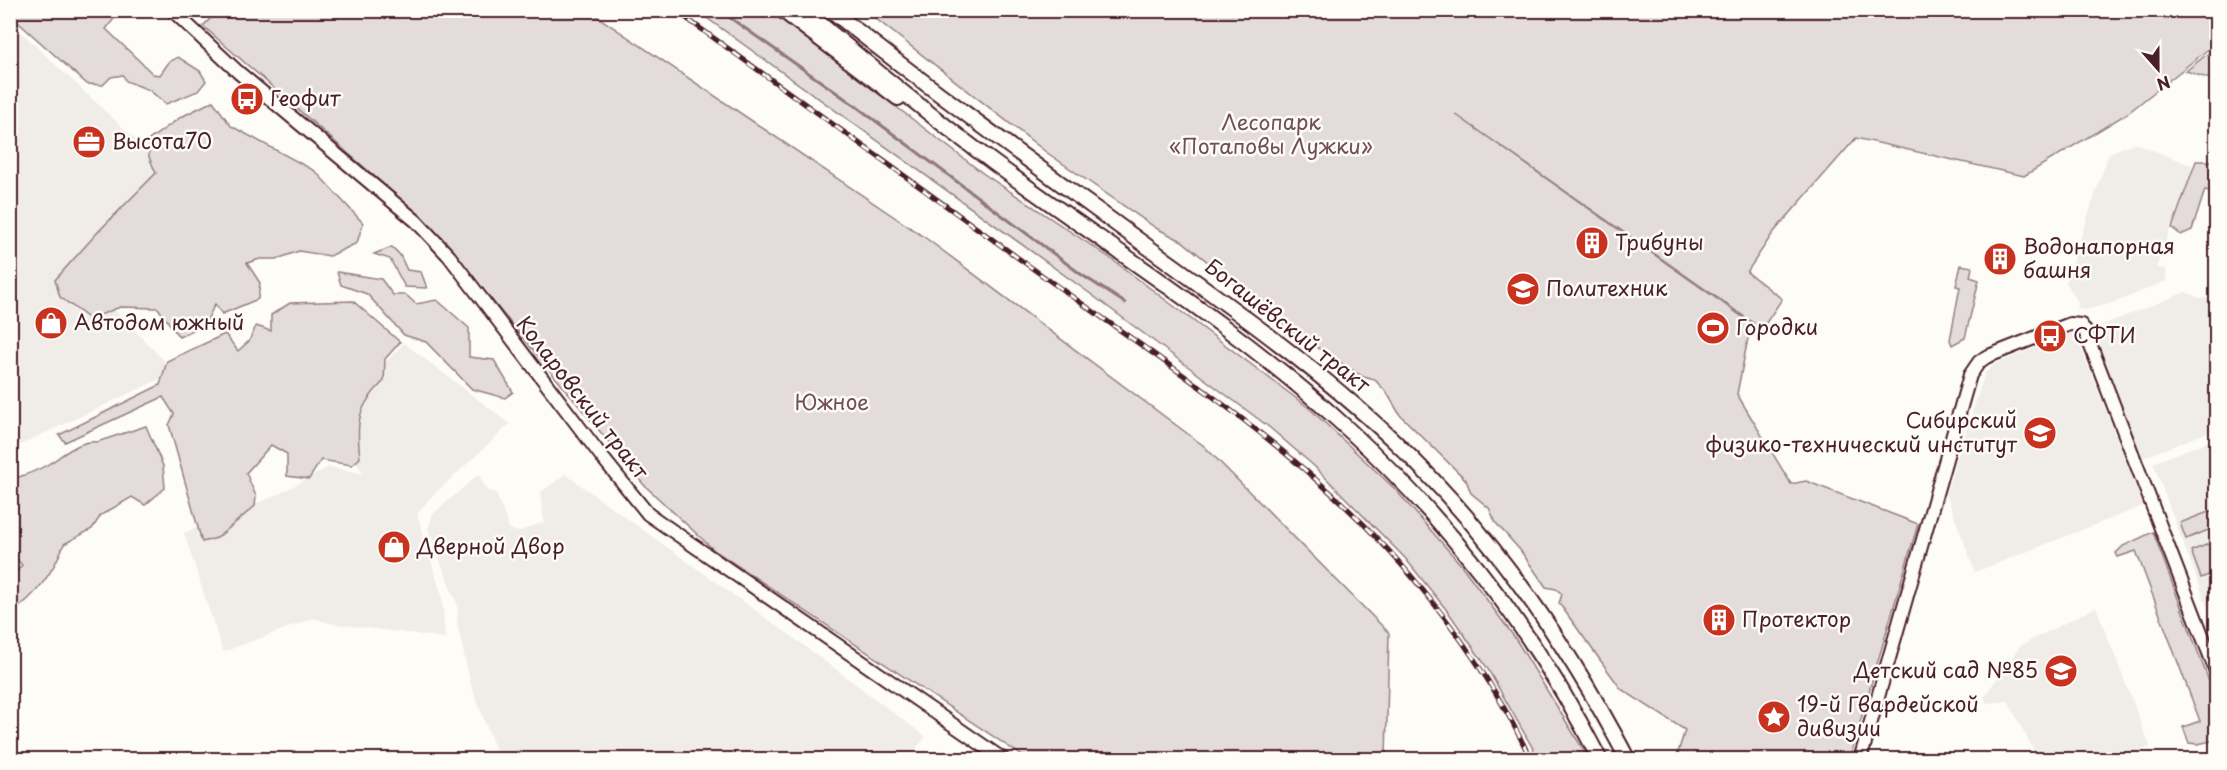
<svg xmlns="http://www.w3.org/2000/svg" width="2227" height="770" font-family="'Playpen Sans',sans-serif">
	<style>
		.built { fill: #f0ece8 }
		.green { fill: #e3dcda; stroke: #967e82; stroke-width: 1.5 }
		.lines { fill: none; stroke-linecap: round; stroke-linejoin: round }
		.stream { stroke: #91777b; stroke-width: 3 }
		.secondary-casing { stroke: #4a1f2b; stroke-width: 16 }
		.primary-casing { stroke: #4a1f2b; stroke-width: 18 }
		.secondary { stroke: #fdfcf7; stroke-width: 12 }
		.primary { stroke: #fdfcf7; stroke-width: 14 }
		.rail-casing { stroke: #4a1f2b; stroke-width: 5 }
		.rail { stroke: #fdfcf7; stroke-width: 3; stroke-dasharray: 9; stroke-linecap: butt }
		.labels { text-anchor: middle; stroke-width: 5; stroke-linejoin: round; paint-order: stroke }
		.poi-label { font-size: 21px; fill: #4a1f2b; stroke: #fdfcf7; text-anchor: start }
		.park-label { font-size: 21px; fill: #704e57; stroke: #fdfcf7 }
		.street-label { font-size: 21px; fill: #4a1f2b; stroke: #fdfcf7 }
	</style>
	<rect width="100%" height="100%" fill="#fdfcf7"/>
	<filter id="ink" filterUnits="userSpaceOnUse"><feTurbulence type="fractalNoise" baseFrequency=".0167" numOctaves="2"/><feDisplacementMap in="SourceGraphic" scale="12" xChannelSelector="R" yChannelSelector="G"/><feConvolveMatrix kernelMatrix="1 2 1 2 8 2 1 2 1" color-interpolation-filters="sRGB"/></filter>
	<g filter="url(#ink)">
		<g class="built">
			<path d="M10,22L167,169L71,265L175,372L11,449Z"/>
			<path d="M2134,143L2193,166L2156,268L2166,269V281L2116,302L2085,310L2077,308L2079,304L2066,282L2109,153Z"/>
			<path d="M2186,292L2199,298L2216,299V429L2142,458L2092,329Z"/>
			<path d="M2075,332L2143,506L1975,572L1946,493L1985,373L1995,364Z"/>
			<path d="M404,343L510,424L430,498L417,514L442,597L445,638L329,623L314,618L223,652L184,533L277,495L329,467L364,474L332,430L365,385Z"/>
			<path d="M2216,438V614L2211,616L2153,463Z"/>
			<path d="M479,474L486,490L496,493L509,528L517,532L544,522L540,493L565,474L791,636L926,737L907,759H499L471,685L457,623L458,607L428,529L433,514Z"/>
			<path d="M2096,607L2150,747L2116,759H2038L2008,701L1987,703L1984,697L2020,646Z"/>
		</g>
		<g class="green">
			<path d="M11,10L120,11L106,29L153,74L160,75L169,62L178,57L200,71L206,81L198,91L166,104L149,90L126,81L123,75L111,77L103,85L87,84L11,16Z"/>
			<path d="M219,10L589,11L927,239L1204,446L1389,633L1386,759H1027L714,550L644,485L431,226L203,26Z"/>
			<path d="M2216,10V43L2128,113L2024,176L1856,138L1773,233L1747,272L1782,299L1762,329L1455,114L1751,323L1737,394L1791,484L1806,481L1918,524L1849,760L1676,759L1685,730L1621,689L1559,603L1562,594L1556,589L1546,587L1520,550L1496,523L1489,508L1471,493L1466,480L1400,415L1387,393L1375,380L1363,377L1299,336L1182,241L1156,228L1046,152L866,11Z"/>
			<path d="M697,11H771L984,174L1110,258L1309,408L1394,488L1462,566L1515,638L1589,759H1539L1486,666L1449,613L1405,558L1314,466L1269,427L1088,292Z"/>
			<path d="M2216,47V81L2186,71Z"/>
			<path d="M213,101L231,126L315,171L363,223L357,243L330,256L299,251L277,259H260L247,263L260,283L258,299L222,314L215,304L205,324L179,337L158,308L120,307L90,319L60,297L55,280L97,233L156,173L149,157V140L181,117Z"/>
			<path d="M2196,161H2216V193L2205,190L2192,230L2181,235L2172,228Z"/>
			<path d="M392,247L400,255L407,270L421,272L427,288L405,287L390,259L374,254Z"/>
			<path d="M1961,265L1972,267L1970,277L1979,280L1965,338L1952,345L1950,340L1960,287L1956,286Z"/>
			<path d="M337,272L381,279L393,295H406L416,304L437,300L469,328V357L494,360L513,392L505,398L472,389L426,342L404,335L367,294L341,285Z"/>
			<path d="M353,301L400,342L385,359L384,381C357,407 356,422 360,458L352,465L321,460L309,479L287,476V454L271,445L246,473L256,496L255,506L217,538L202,542L169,425L174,414L163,397L65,442L59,435L160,385L167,361L225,334L238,351L249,341L256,326L271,331V315L290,303Z"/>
			<path d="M146,426L163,466L165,488L145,505L132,497L101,515L92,529L64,544C53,573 36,596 11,613V579L22,565L11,553V497L16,495L11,480C23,475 39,471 50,463C63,455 81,439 97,442Z"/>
			<path d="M2216,509V527L2186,539L2180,523Z"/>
			<path d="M2153,532L2216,700V740L2198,744L2189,743L2183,727L2200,721L2136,551L2118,557L2116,553L2123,546Z"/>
			<path d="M2216,541V572L2201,578L2191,551Z"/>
		</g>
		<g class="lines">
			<path class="stream" d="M719,10L857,107L1082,275L1125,303"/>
			<g class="secondary-casing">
				<g id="secondary">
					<path d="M172,10L238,72L416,221L449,256L602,457L648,514L1004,760"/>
					<path d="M1860,760L1970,375L1979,362L1986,357L2070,324L2081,325L2085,331L2216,671"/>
				</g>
			</g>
			<g class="primary-casing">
				<g id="primary">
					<path d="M782,10L898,98"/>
					<path d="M804,10C866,63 929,115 994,163C1113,250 1241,330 1349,430C1451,524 1537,636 1600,760"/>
					<path d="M831,10C936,94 1044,171 1152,250C1235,310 1318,369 1392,439C1490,531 1566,641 1628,760"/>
				</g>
			</g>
			<use href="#secondary" class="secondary"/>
			<use href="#primary" class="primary"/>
			<g class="rail-casing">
				<path id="rail" d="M675,10C800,101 925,191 1050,281C1136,342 1225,401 1305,470C1397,548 1480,650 1531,760"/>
			</g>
			<use href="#rail" class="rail"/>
		</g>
	</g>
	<defs>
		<g id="bus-disc" transform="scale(1.725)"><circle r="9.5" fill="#c8321e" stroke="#fdfcf7"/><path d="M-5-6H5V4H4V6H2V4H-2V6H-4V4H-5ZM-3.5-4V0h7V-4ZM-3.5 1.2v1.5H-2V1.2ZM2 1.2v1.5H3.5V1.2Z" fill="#fff"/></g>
		<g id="office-disc" transform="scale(1.725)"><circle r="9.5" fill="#c8321e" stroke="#fdfcf7"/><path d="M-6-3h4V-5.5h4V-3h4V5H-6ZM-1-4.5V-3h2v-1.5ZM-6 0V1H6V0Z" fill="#fff"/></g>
		<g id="building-disc" transform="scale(1.725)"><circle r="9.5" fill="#c8321e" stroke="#fdfcf7"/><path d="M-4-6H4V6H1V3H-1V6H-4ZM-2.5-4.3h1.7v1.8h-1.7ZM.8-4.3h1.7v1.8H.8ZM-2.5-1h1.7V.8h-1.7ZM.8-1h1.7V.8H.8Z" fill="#fff"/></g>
		<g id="university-disc" transform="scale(1.725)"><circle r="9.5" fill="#c8321e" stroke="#fdfcf7"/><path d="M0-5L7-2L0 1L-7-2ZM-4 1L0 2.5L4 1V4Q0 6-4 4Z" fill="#fff"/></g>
		<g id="shop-disc" transform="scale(1.725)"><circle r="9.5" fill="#c8321e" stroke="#fdfcf7"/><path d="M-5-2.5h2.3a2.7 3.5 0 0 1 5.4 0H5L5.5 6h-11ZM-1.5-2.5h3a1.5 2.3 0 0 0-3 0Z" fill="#fff"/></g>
		<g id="stadium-disc" transform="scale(1.725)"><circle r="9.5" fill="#c8321e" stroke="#fdfcf7"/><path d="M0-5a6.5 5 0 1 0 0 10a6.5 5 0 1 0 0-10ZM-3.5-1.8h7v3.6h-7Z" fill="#fff"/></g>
		<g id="school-disc" transform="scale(1.725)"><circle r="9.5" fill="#c8321e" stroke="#fdfcf7"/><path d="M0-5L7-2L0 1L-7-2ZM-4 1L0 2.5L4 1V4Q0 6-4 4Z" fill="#fff"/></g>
		<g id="sight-disc" transform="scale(1.725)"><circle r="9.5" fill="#c8321e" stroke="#fdfcf7"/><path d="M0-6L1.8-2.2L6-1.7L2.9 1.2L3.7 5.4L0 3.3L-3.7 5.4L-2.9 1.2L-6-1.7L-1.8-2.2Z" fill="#fff"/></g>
	</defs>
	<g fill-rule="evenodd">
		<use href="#bus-disc" x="247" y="99"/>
		<use href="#office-disc" x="89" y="142"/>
		<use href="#building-disc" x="1592" y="243"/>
		<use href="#building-disc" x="2000" y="259"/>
		<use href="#university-disc" x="1523" y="289"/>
		<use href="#shop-disc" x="51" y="323"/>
		<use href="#stadium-disc" x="1713" y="328"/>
		<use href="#bus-disc" x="2050" y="336"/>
		<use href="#university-disc" x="2040" y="433"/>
		<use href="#shop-disc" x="394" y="547"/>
		<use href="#building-disc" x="1719" y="620"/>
		<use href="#school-disc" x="2061" y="671"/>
		<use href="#sight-disc" x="1774" y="717"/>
	</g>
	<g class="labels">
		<g class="poi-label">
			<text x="270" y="106">Геофит</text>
			<text x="112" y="149">Высота70</text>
			<text x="1615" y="250">Трибуны</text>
			<text x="2023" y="254">Водонапорная<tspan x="2023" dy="24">башня</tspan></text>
			<text x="1546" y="296">Политехник</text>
			<text x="74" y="330">Автодом южный</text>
			<text x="1736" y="335">Городки</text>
			<text x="2073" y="343">СФТИ</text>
			<text x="2017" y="428" text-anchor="end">Сибирский<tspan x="2017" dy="24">физико-технический институт</tspan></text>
			<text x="417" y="554">Дверной Двор</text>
			<text x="1742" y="627">Протектор</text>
			<text x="2038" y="678" text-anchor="end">Детский сад №85</text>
			<text x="1797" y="712">19-й Гвардейской<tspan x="1797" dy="24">дивизии</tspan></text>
		</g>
		<g class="park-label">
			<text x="1271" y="130">Лесопарк<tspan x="1271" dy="24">«Потаповы Лужки»</tspan></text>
			<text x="832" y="410">Южное</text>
		</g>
		<g class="street-label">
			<text transform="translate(1287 326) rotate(38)" y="7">Богашёвский тракт</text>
			<text transform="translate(582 398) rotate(52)" y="7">Коларовский тракт</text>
		</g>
	</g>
	<rect width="2227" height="770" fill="none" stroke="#fdfcf7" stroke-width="36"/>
	<rect x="18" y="18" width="2191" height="734" fill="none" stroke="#4a1f2b" stroke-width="2" filter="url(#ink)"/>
	<g transform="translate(2158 69) rotate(159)" stroke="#fdfcf7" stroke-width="4.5" paint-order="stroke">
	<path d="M0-4.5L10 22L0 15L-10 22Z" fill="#4a1f2b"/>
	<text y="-9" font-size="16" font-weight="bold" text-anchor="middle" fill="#4a1f2b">N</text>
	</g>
</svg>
